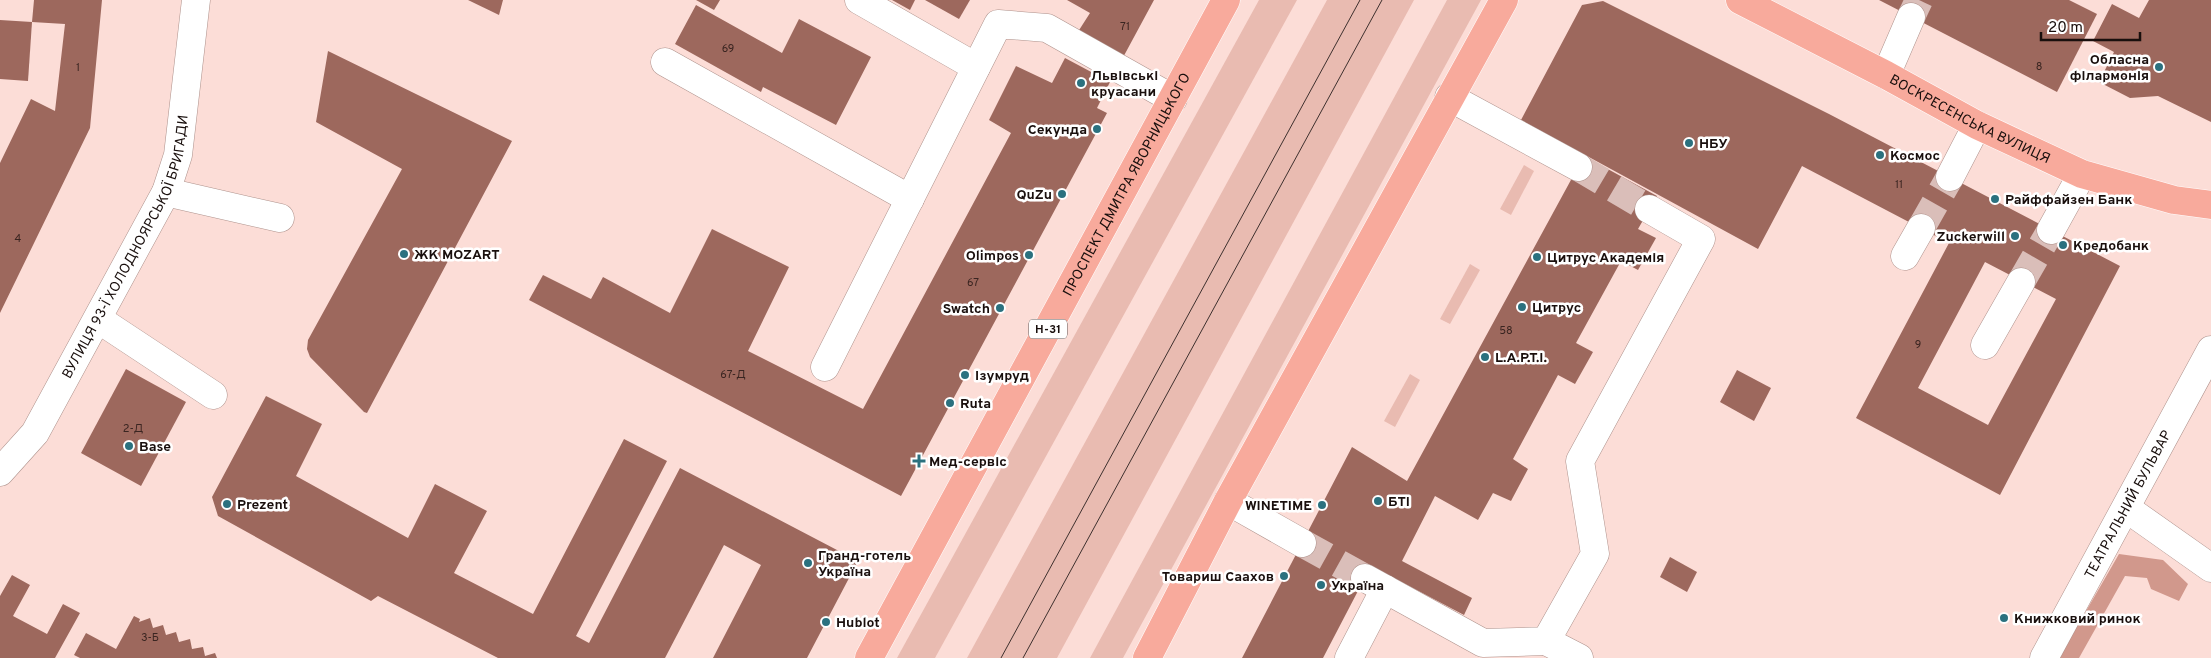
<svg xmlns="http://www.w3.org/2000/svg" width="2211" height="658" font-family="Overpass,sans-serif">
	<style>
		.green { fill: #e9bbb1 }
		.water { fill: #d1988c }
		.building { fill: #9d685d; fill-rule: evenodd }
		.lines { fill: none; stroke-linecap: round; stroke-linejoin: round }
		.minor-tunnel { stroke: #dabeb9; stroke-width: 28; stroke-dasharray: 28 14; stroke-linecap: butt }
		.minor-casing { stroke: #ae928c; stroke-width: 29 }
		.major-casing { stroke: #fff; stroke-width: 29 }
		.minor { stroke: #fff; stroke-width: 28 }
		.major { stroke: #f8aa9c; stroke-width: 28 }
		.tram { stroke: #3e302e; stroke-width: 1 }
		.poi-dot { fill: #2b717f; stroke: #fff; stroke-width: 2 }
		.labels { text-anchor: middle; stroke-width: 5; stroke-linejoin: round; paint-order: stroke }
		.number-label { font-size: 11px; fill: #3a2521 }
		.shield { fill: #fff; stroke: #5e5756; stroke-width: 1 }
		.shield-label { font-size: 12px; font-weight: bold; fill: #190f0d }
		.poi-label { font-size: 14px; font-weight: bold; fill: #190f0d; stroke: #fff; text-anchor: start }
		.street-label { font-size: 14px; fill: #190f0d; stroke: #fff }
	</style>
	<rect width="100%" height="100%" fill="#fcddd7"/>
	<g class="green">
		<path d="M1259,0H1297L935,658H897Z"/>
		<path d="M1327,0H1414L1057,658H967Z"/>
		<path d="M1447,0H1481L1123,658H1090Z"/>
		<path d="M1524,165L1534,171L1511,215L1500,209Z"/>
		<path d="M1470,264L1480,270L1450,324L1440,319Z"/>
		<path d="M1410,374L1420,380L1395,427L1384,421Z"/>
	</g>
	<path class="water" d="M2119,554L2163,560L2188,584L2179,601L2151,589L2147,578L2125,576L2079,658H2059Z"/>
	<g class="building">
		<path d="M34,0H102L90,128L0,313V163L31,99L55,111L65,24L32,22Z"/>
		<path d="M468,0H503L499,15Z"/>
		<path d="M696,0H720L714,10Z"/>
		<path d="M892,0H915L910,10Z"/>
		<path d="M925,0H970L959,19Z"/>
		<path d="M1067,0H1154L1120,63L1074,38L1090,13Z"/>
		<path d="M1879,0H2069L2097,14L2057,92Z"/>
		<path d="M2149,0H2211V122L2158,96L2130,98L2099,82L2114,52L2093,41L2112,4L2139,18Z"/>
		<path d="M1603,1L1829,114L2120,266L2000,495L1856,418L1949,243L1802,166L1758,249L1521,120L1582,5ZM1985,262L2056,299L1988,425L1918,388Z"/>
		<path d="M696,5L782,53L799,19L871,57L836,125L763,87L761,92L675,44Z"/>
		<path d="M0,20L32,22L28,81L0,79Z"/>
		<path d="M328,51L512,141L367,413L364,412L310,357L307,349L308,340L402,169L316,122Z"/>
		<path d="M1065,58L1110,82L1097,108L1107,113L901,496L529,300L543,275L591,299L603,277L670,313L712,229L789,267L748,351L863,409L1011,133L989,120L1016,66L1052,83Z"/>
		<path d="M1584,156L1657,196L1638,229L1656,238L1638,270L1621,261L1576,343L1593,352L1575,384L1558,375L1513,459L1528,469L1511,501L1493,493L1478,520L1435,496L1402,561L1472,598L1464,615L1371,566L1323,658H1242L1352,447L1407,481Z"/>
		<path d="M126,369L186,402L141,486L81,453Z"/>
		<path d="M1737,370L1771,388L1754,421L1720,402Z"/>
		<path d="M266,396L322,424L296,476L408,538L435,484L487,511L454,573L533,614L624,439L667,461L576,636L589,643L680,468L858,561L807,658H713L761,565L724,545L665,658H498L378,596L371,601L218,516L212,497Z"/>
		<path d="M1670,557L1697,572L1687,592L1660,577Z"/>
		<path d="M12,575L30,585L13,616L47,634L63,604L80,613L55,658H0V596Z"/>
		<path d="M134,616L140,619L139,622L150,618L153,628L163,625L166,635L176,632L179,642L190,639L192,649L203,647L205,656L215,653L217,658H80L74,655L86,633L116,649Z"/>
	</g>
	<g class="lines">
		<g class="minor-tunnel">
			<path d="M1911,17L1919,0"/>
			<path d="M1578,167L1649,209"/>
			<path d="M1921,228L1950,177"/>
			<path d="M2021,282L2051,230"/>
			<path d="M1302,543L1365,578"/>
		</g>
		<g class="minor-casing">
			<g id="minor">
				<path d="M859,0L976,67"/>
				<path d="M665,62L910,199"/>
				<path d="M1886,75L1911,17"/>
				<path d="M1449,97L1578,167"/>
				<path d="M1950,177L1977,125"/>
				<path d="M166,192L280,218"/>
				<path d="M2051,230L2082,174"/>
				<path d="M1905,256L1921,228"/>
				<path d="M98,319L213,395"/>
				<path d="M1985,345L2021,282"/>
				<path d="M825,367L998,24L1047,28L1173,99"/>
				<path id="s1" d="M0,472L35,433L166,192L178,155L196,0"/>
				<path d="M1228,501L1302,543"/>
				<path d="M2126,508L2211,568"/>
				<path d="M1365,578L1483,643L1546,641L1595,554L1580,461L1701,239L1649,209"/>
				<path d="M1546,641L1579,658"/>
				<path d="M1349,658L1385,589"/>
				<path id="s2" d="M2044,658L2211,350"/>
			</g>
		</g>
		<g class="major-casing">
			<g id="major">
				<path id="s3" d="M1740,0L1886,75L1977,125L2082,174L2174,200L2211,205"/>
				<path id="s4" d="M869,658L1226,0"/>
				<path d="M1147,658L1228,501L1504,0"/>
			</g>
		</g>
		<use href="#minor" class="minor"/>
		<use href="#major" class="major"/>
		<g class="tram">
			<path d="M1001,658L1360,0"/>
			<path d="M1023,658L1382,0"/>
		</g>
	</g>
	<g class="poi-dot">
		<circle cx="2159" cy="67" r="5"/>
		<circle cx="1081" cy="83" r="5"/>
		<circle cx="1097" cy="129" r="5"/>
		<circle cx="1689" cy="143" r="5"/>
		<circle cx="1880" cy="155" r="5"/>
		<circle cx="1062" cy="194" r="5"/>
		<circle cx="1995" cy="199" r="5"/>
		<circle cx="2015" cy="236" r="5"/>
		<circle cx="2063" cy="245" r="5"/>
		<circle cx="404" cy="254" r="5"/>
		<circle cx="1029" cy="255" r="5"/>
		<circle cx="1537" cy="257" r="5"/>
		<circle cx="1522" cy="307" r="5"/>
		<circle cx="1000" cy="308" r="5"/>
		<circle cx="1485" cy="357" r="5"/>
		<circle cx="965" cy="375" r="5"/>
		<circle cx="950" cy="403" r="5"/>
		<circle cx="129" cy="446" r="5"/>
		<path d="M916.5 453.5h5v5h5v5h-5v5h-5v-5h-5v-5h5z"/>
		<circle cx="1378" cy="501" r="5"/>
		<circle cx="227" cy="504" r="5"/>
		<circle cx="1322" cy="505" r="5"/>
		<circle cx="808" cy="563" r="5"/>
		<circle cx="1284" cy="576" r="5"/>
		<circle cx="1321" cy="585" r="5"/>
		<circle cx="2004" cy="618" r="5"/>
		<circle cx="826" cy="622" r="5"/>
	</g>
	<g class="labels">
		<g class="number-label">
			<text x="1125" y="30">71</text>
			<text x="728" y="52">69</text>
			<text x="2039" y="70">8</text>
			<text x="78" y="71">1</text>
			<text x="1899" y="188">11</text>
			<text x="18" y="242">4</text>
			<text x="973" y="286">67</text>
			<text x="1506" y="334">58</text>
			<text x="1918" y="348">9</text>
			<text x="733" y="378">67-Д</text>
			<text x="133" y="432">2-Д</text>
			<text x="150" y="641">3-Б</text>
		</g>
		<rect class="shield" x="1029" y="319.5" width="38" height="19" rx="4"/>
		<g class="shield-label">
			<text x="1048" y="333">Н-31</text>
		</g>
		<g class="poi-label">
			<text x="2149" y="64" text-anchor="end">Обласна<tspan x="2149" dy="16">філармонія</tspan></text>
			<text x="1091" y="80">Львівські<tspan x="1091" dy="16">круасани</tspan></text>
			<text x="1087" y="134" text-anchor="end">Секунда</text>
			<text x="1699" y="148">НБУ</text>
			<text x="1890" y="160">Космос</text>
			<text x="1052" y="199" text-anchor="end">QuZu</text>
			<text x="2005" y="204">Райффайзен Банк</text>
			<text x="2005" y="241" text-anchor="end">Zuckerwill</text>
			<text x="2073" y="250">Кредобанк</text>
			<text x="414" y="259">ЖК MOZART</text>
			<text x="1019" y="260" text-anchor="end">Olimpos</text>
			<text x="1547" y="262">Цитрус Академія</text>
			<text x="1532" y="312">Цитрус</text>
			<text x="990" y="313" text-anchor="end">Swatch</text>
			<text x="1495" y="362">L.A.P.T.I.</text>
			<text x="975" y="380">Ізумруд</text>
			<text x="960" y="408">Ruta</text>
			<text x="139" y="451">Base</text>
			<text x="929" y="466">Мед-сервіс</text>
			<text x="1388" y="506">БТІ</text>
			<text x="237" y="509">Prezent</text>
			<text x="1312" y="510" text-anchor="end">WINETIME</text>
			<text x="818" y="560">Гранд-готель<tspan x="818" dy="16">Україна</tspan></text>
			<text x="1274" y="581" text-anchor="end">Товариш Саахов</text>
			<text x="1331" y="590">Україна</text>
			<text x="2014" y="623">Книжковий ринок</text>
			<text x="836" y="627">Hublot</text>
		</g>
		<g class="street-label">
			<text dy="5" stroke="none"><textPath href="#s3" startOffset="259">ВОСКРЕСЕНСЬКА ВУЛИЦЯ</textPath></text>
			<text dy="5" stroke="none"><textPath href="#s4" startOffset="539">ПРОСПЕКТ ДМИТРА ЯВОРНИЦЬКОГО</textPath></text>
			<text dy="5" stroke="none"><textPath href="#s1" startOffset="261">ВУЛИЦЯ 93-Ї ХОЛОДНОЯРСЬКОЇ БРИГАДИ</textPath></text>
			<text dy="5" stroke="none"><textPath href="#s2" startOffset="175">ТЕАТРАЛЬНИЙ БУЛЬВАР</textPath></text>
		</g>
	</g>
	<path d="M2041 32v8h99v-8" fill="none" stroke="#190f0d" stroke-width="2.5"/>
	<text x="2048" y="32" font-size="15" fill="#190f0d" stroke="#ffffff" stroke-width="4" paint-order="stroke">20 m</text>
</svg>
